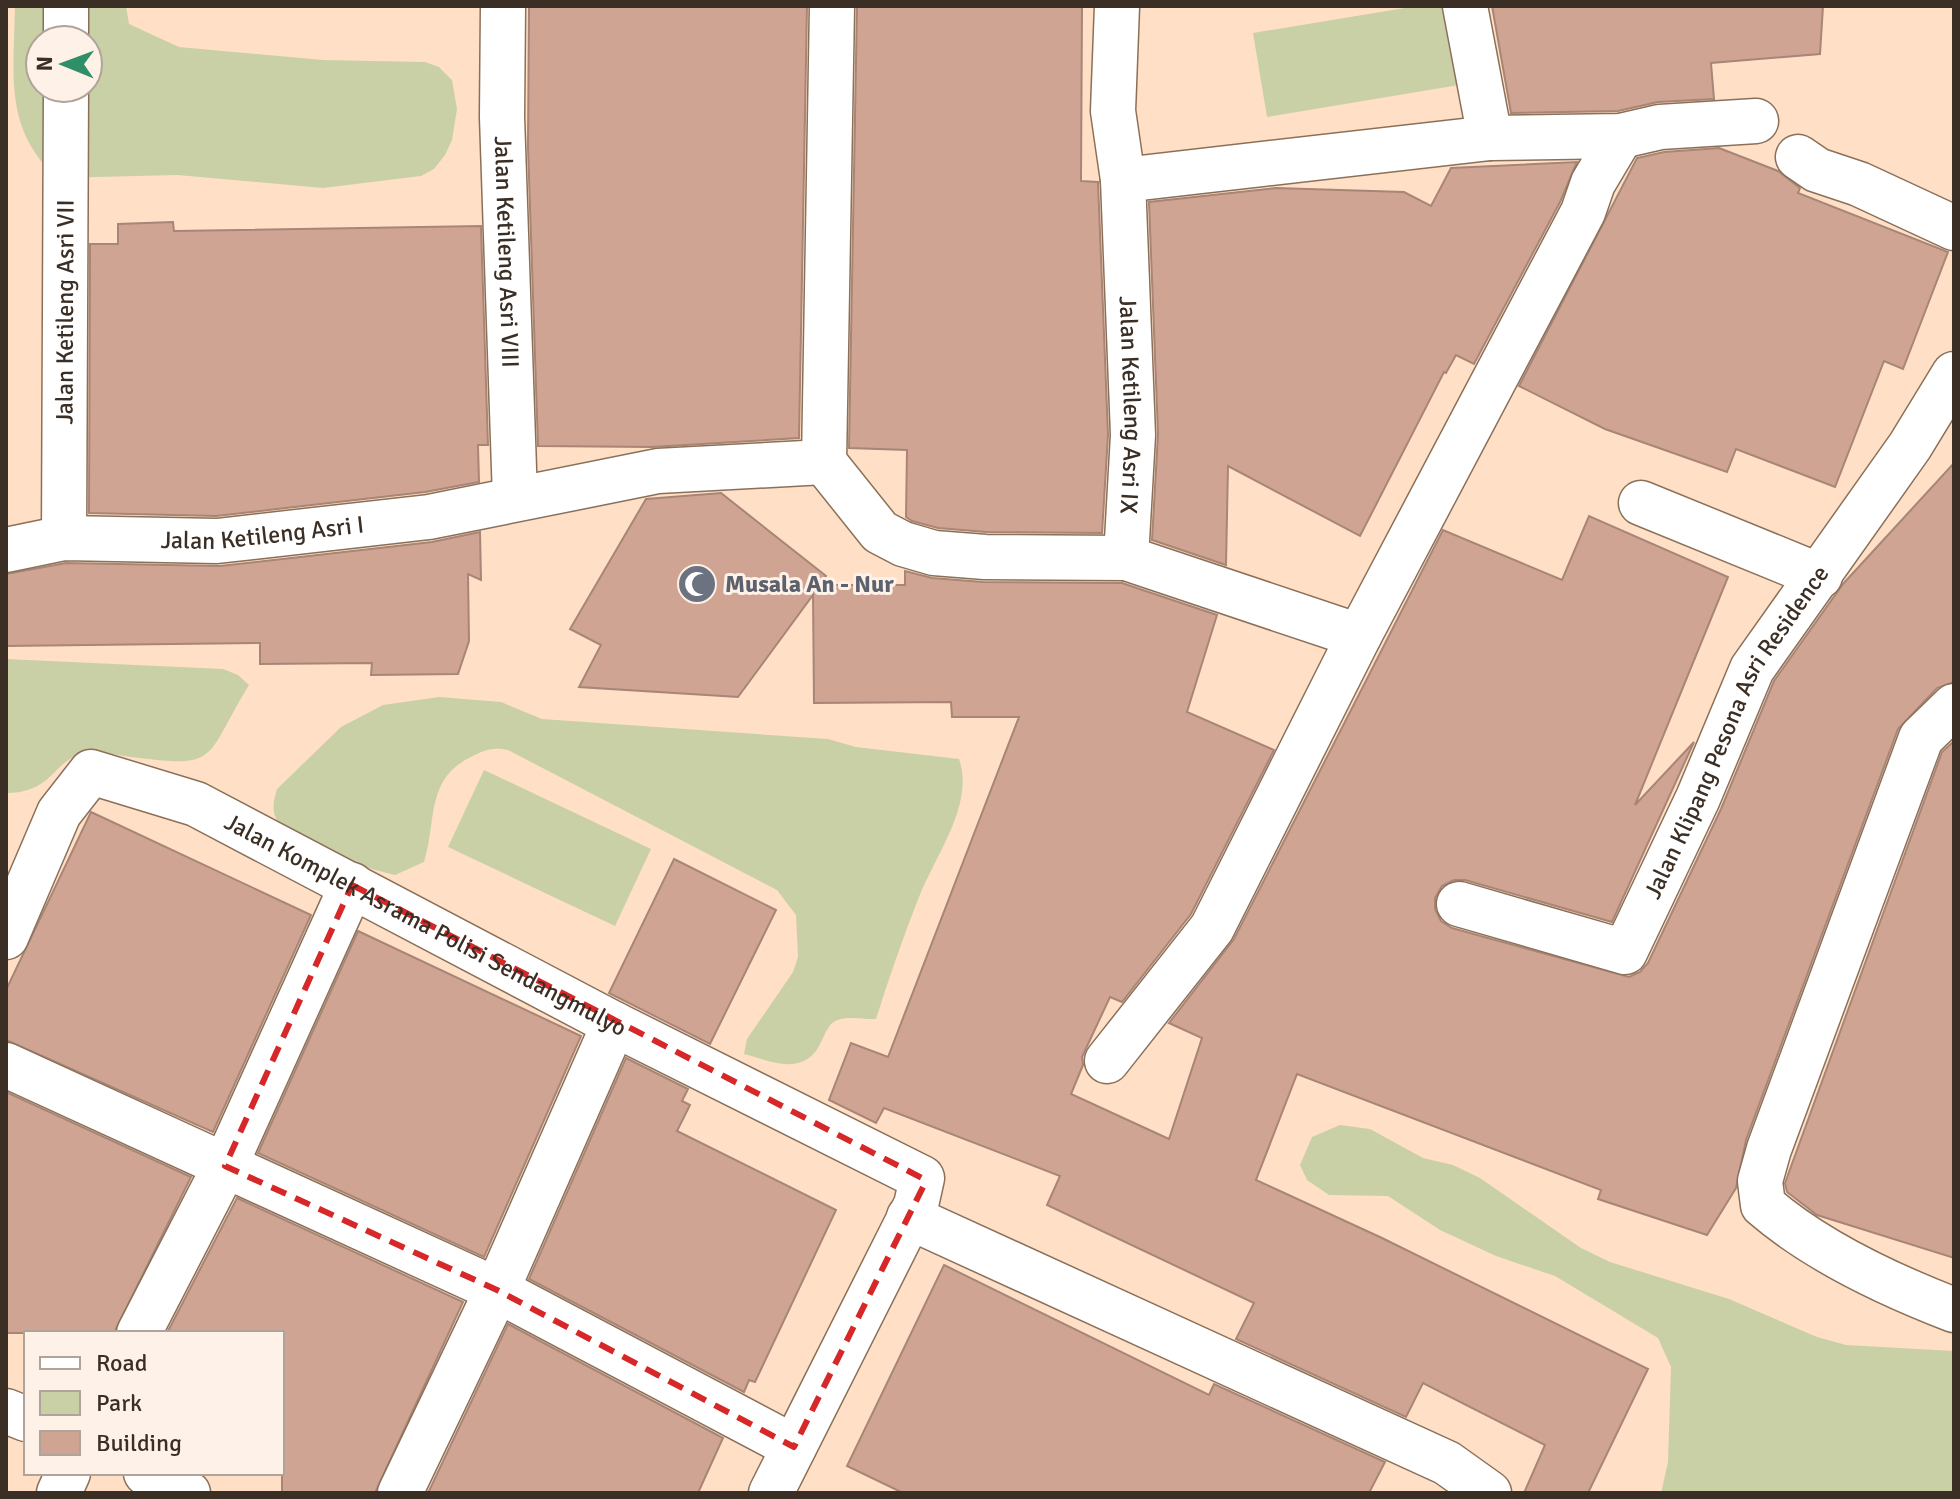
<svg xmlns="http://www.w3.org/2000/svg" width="1960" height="1499" font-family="Signika,sans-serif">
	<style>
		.green { fill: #c9d0a6; fill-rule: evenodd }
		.building { fill: #cfa492; stroke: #a88577; stroke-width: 2 }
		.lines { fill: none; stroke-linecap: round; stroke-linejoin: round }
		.street-casing { stroke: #8b7059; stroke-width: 47 }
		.street { stroke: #fff; stroke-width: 44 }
		.marked { fill: none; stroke: #d62828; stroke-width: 6; stroke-dasharray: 16 10; stroke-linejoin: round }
		.labels { text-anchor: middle; stroke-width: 6; stroke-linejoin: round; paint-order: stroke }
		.street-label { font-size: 24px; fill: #3b2f25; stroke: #fef1e7 }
		.worship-label { font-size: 24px; font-weight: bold; fill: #5b616d; stroke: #fef1e7; text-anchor: start }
	</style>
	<rect width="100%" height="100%" fill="#ffe0c6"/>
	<g class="green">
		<path d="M15,6H126L129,24L179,47L323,60L425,62L439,67L452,80L457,109L452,140L445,155L434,169L421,176L323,188L177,175L57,178C3,128 14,74 15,6ZM40,40H88V88H40Z"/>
		<path d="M1417,6H1453L1465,84L1267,117L1253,33Z"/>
		<path d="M6,659L223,669L238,675L249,685C202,762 222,769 124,756C110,754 94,750 81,754C53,762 52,793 6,793Z"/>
		<path d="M439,697L501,702L542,719L828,739L856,747L959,759C975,804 935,856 919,897C903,937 889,978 876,1019C863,1020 844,1014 832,1023C825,1030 822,1043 816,1051C797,1075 768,1060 744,1054L747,1039L793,972L798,957L796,915L777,890L508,750C492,747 485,750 471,757C425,779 437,821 424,862L395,875C367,868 291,847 277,820C271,810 274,800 277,789L341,727L383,705Z"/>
		<path d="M484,770L651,849L615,926L448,847Z"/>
		<path d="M1340,1125L1370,1129L1423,1158L1453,1165L1480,1178L1581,1248L1610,1262L1729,1299L1817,1337L1846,1345L1954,1351V1493H1661L1668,1462L1671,1367L1658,1338L1555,1276L1496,1256L1440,1230L1388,1196L1329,1195L1307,1180L1300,1165L1312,1137Z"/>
	</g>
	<g class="building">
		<path d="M529,6H807L799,438L652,447L538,446L528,147Z"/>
		<path d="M857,6H1082L1081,181L1098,182L1108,435L1102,533L986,532L938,528L912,521L906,517L907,450L849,448Z"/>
		<path d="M1492,6H1823L1820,54L1711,63L1714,99L1658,102L1618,111L1511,113Z"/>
		<path d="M1719,148L1778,171L1800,188L1798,193L1948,252L1903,369L1884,361L1835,487L1736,449L1727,472L1605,429L1519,386L1637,158L1664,152Z"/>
		<path d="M1577,162L1560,202L1474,364L1456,355L1446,373L1444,372L1360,536L1228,466L1226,565L1152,540L1158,434L1149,202L1276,188L1404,192L1431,206L1451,168Z"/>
		<path d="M173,222L174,231L481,226L488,445H478L479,482L425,492L216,516L89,513L90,244H118V224Z"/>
		<path d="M1954,463V682L1937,688L1898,729L1746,1140L1736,1188L1707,1235L1598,1199L1601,1190L1297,1074L1256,1180L1382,1238L1648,1369L1588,1493H1524L1545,1445L1423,1383L1406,1417L1236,1339L1254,1303L1047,1205L1060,1176L884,1108L876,1123L829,1100L851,1043L888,1057L1019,717H952L951,702L814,703L813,595L738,697L579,687L601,645L570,629L646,499L721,493L826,576L820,585H905V571L932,578L983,582L1122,583L1217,615L1187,712L1274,750L1191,914L1122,1002L1110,997L1082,1057L1083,1065L1071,1094L1169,1139L1202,1038L1169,1023L1234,939L1443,530L1562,580L1589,516L1728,577L1635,805L1694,742L1612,922L1465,880H1454L1442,886L1435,898V909L1441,921L1452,928L1629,977L1640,972L1648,963L1721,809L1774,681L1843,584Z"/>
		<path d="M480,532L481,580L468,574L469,641L458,674L371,675L372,663L260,664V643L6,646V574L66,563L220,566L432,542Z"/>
		<path d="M1954,741V1258L1817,1215L1787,1192L1785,1183L1942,752Z"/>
		<path d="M91,812L311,915L213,1132L6,1040V990Z"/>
		<path d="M674,859L776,910L710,1044L609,993Z"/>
		<path d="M358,931L581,1036L484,1257L258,1153Z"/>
		<path d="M626,1058L688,1089L682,1101L690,1105L677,1131L836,1210L755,1382L749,1380L744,1392L529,1279Z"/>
		<path d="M6,1092L191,1177L114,1333H6Z"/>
		<path d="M237,1198L463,1302L375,1493H282V1333H167Z"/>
		<path d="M944,1265L1209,1395L1214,1384L1385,1462L1369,1493H903L847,1466Z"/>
		<path d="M508,1324L723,1438L698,1493H428Z"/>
	</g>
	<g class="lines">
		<g class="street-casing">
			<g id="street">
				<path id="s1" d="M503,6L502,117L515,498"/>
				<path d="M832,6L824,462L880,532L903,544L934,553L985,557L1126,558"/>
				<path id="s2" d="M1117,6L1113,111L1123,180L1133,435L1126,558L1359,636"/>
				<path d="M1465,6L1490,138"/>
				<path d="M66,40V6"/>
				<path d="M1798,157L1817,170L1859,184L1954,228"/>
				<path d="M1123,180L1490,138L1621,136L1660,127L1756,121"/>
				<path d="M1641,503L1820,576"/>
				<path id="s3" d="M64,538L66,88"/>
				<path id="s4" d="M6,550L64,538L217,541L429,517L658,471L824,462"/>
				<path d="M1954,706L1921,738L1769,1149L1760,1181L1763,1205C1816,1251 1889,1285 1954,1310"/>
				<path id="s5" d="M1459,904L1625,952L1698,798L1752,669L1910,446L1954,374"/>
				<path id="s6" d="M6,937L59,813L91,772L196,804L614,1024L922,1178L916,1205L771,1493"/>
				<path d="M1107,1061L1212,928L1359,636L1583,212L1593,183L1621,136"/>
				<path d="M6,1065L497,1290L794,1447"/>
				<path d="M909,1217L1447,1463L1489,1493"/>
				<path d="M139,1333L225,1166L352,885"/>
				<path d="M6,1411L26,1419"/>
				<path d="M146,1473L188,1493"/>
				<path d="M59,1493L68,1473"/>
				<path d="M400,1493L497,1290L614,1024"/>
			</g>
		</g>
		<use href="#street" class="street"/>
	</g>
	<path class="marked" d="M352,885L922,1178L923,1187L794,1447L497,1290L225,1166Z"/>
	<defs>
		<g id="mosque-disc" transform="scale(2)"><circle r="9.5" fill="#6b7280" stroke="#fef1e7"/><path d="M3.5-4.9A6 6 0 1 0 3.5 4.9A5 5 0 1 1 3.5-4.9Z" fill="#fff"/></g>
	</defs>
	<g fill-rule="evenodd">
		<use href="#mosque-disc" x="697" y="584"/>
	</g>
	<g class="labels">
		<g class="street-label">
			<text dy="8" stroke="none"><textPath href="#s1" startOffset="246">Jalan Ketileng Asri VIII</textPath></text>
			<text dy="8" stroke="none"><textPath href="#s3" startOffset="226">Jalan Ketileng Asri VII</textPath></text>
			<text dy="8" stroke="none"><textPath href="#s2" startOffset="400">Jalan Ketileng Asri IX</textPath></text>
			<text dy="8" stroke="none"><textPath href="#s4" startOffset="258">Jalan Ketileng Asri I</textPath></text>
			<text dy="8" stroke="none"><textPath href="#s5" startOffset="420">Jalan Klipang Pesona Asri Residence</textPath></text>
			<text dy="8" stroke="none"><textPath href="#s6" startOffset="556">Jalan Komplek Asrama Polisi Sendangmulyo</textPath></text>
		</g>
		<g class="worship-label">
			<text x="725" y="592">Musala An - Nur</text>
		</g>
	</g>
	<rect width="1960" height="1499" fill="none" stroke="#3b2f25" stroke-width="16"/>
	<rect x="24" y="1331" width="260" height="144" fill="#fef1e7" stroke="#b0a399" stroke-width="2"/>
	<rect x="40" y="1357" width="40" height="12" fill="#ffffff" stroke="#b0a399" stroke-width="2"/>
	<text x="96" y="1371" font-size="24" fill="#3b2f25">Road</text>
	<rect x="40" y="1391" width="40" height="24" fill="#c9d0a6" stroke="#b0a399" stroke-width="2"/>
	<text x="96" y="1411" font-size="24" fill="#3b2f25">Park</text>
	<rect x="40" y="1431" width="40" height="24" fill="#cfa492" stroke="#b0a399" stroke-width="2"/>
	<text x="96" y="1451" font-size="24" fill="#3b2f25">Building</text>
	<g transform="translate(64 64) rotate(271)"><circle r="38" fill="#fef1e7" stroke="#b0a399" stroke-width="2"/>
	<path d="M0-6L14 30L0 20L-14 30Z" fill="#2f8f69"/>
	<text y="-12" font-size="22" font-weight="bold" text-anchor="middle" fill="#3b2f25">N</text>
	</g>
</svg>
